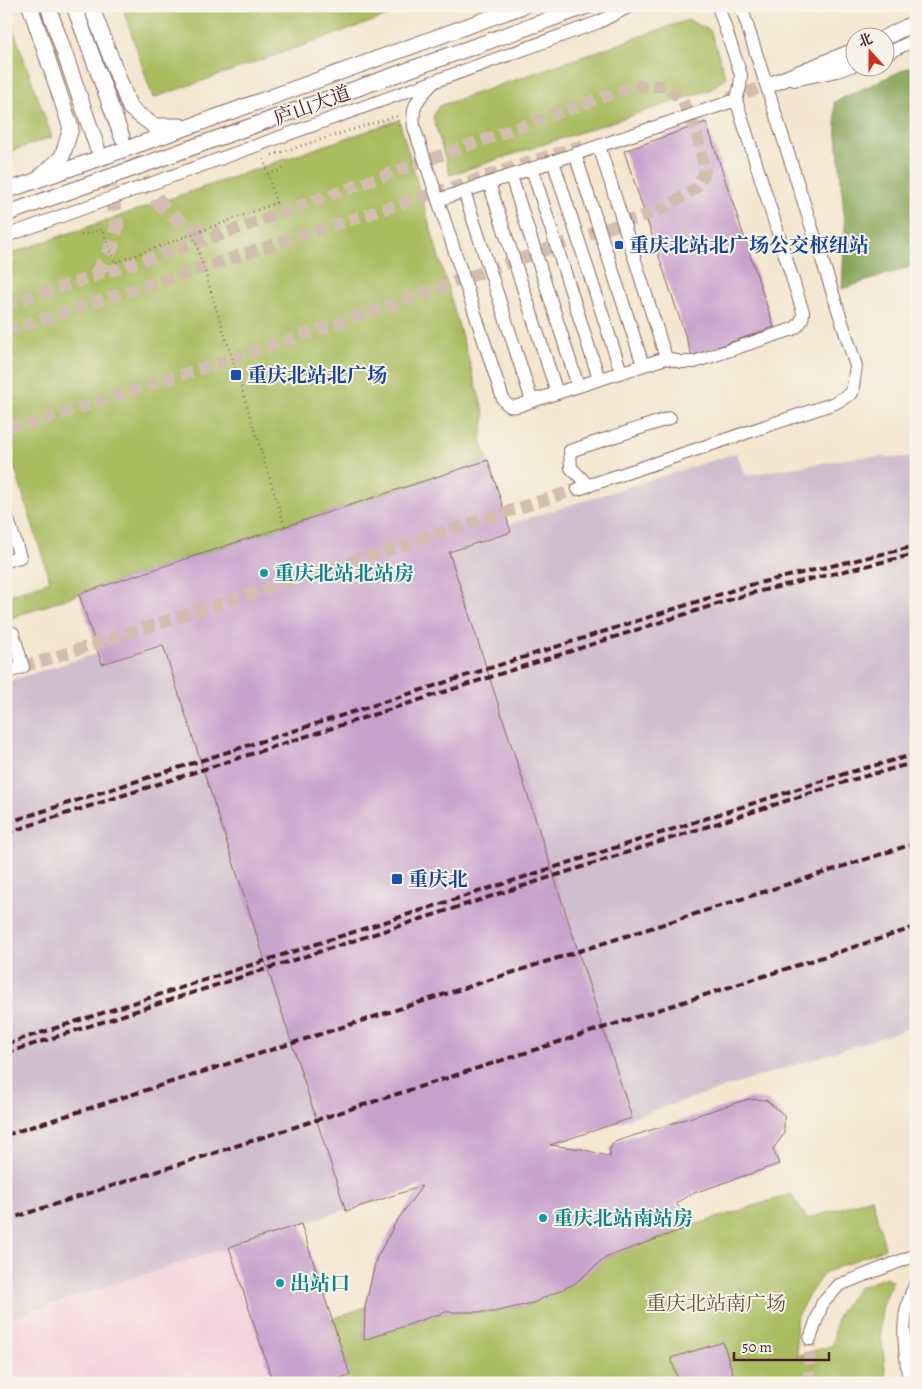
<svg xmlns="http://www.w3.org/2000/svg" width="922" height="1389" font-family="Alegreya,'Noto Serif SC',serif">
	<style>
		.built { fill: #f4cfdd }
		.industrial { fill: #d0bdcd }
		.green { fill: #a9bc60; stroke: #7a6e46 }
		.forest { fill: #86a456; stroke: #686240 }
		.building { fill: #c7a1cc }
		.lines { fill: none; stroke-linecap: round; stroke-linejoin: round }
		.minor-tunnel { stroke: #d2beae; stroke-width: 12; stroke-dasharray: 12 6; stroke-linecap: butt }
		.major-tunnel { stroke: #d2beae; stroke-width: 15; stroke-dasharray: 15 8; stroke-linecap: butt }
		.minor-casing { stroke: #866564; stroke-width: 14 }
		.major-casing { stroke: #866564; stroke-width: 17 }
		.path { stroke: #866564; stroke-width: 2.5; stroke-dasharray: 1 4; stroke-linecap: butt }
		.minor { stroke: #fff; stroke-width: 12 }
		.major { stroke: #fff; stroke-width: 15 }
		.rail { stroke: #4a1f2b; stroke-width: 4; stroke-dasharray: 8 4; stroke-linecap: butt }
		.transit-dot { fill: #1a4fb4; stroke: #f7f3e8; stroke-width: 2 }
		.culture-dot { fill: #0f9aa8; stroke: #f7f3e8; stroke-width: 2 }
		.labels { text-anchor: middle; stroke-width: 4; stroke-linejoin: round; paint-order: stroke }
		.street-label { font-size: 20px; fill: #4a1f2b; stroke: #f7f3e8 }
		.transit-label { font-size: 20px; font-weight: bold; fill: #164399; stroke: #f7f3e8; text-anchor: start }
		.culture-label { font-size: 20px; font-weight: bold; fill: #0d838f; stroke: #f7f3e8; text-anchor: start }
		.park-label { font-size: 20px; fill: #664e3b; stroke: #f7f3e8 }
	</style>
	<rect width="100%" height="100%" fill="#f7f3e8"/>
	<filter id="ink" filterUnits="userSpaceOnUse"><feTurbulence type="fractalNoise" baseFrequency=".02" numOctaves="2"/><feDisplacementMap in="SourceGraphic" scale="10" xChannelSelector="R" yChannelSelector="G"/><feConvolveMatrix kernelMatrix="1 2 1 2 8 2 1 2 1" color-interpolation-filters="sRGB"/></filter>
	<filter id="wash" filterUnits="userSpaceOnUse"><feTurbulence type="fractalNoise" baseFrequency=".0096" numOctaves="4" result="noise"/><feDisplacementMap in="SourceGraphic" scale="20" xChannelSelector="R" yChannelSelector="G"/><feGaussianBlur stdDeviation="1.12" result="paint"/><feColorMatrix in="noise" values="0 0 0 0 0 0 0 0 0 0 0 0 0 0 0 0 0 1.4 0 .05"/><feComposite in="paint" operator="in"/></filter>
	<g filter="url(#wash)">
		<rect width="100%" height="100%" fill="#f4e6cf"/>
		<path class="built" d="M229,1247L273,1383H6V1319Z"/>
		<path class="industrial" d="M736,453L746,475L860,457H916V1026L6,1319V682Z"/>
		<g class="green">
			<path d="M122,6H416L153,98Z"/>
			<path d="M6,9L52,137L6,153Z"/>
			<path d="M688,20L710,30L726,77L712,89L450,175L433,117L439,106Z"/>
			<path d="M399,120L485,416L481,440L488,460L79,594L6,620V596L50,581L6,440V255Z"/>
			<path d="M791,1194L807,1219L872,1198L885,1248L824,1273L808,1296L796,1319L797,1356L833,1345L836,1322L840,1311L858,1288L886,1277L892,1281L882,1309L880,1327L887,1383H326L350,1375L332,1319L365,1307L364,1339L445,1312H494L533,1303L607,1257L692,1226Z"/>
		</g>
		<path class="forest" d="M916,64V265L842,289L845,226L834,102Z"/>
		<g id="blocks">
			<g class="building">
				<path d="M706,122L774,327L692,356L624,151Z"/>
				<path d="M488,460L511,532L449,552L632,1118L550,1145L582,1149L610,1157V1149L614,1142L748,1099L766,1100L784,1115V1134L773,1149L779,1164L691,1194L676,1203L685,1215L692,1226L607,1257L574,1284L533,1303L494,1312H445L364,1340L365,1307L376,1259L396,1222L422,1186L346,1211L163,645L102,664L79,594Z"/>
				<path d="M301,1224L350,1375L326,1383H273L229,1247Z"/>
				<path d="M723,1342L736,1383H679L671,1358Z"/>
			</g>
		</g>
	</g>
	<g filter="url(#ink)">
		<use href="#blocks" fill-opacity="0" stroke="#866564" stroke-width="1"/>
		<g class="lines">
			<g class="minor-tunnel">
				<path d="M729,98L769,85"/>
				<path d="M6,305L220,235L633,86H666L682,100L696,130L705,171L696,188L660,210L579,238L316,331L33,423L6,427"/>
				<path d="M6,331L589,143"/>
				<path d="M23,667L578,489"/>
				<path d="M809,1383L810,1339"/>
			</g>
			<g class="major-tunnel">
				<path d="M122,138L139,173L161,205L187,229L220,235"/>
				<path d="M96,275L111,249L117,225L108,177L97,147"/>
			</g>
			<g class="minor-casing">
				<g id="minor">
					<path d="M884,55L916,39"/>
					<path d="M794,80L837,71L854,65"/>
					<path d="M434,82C419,98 411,103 414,127L503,399C510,412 520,405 532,401L666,358L681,362H694L793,329C800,325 803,320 803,312L736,100"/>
					<path d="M599,146L666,358"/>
					<path d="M575,154L643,365"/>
					<path d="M553,161L621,372"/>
					<path d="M532,169L599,379"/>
					<path d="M511,176L578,386"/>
					<path d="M489,183L557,393"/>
					<path d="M464,191L532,401"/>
					<path d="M438,200L736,100L740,87L741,75L718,6"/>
					<path d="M6,236L599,22L630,6"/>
					<path d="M588,485L571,468L570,451L670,418"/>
					<path d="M578,489L835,403L852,393L856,366L741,6"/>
					<path d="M6,513L20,557L6,561"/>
					<path d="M6,635L13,633L23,667L6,673"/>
					<path d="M810,1339L822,1304L839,1285L916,1255"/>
					<path d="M909,1383C905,1346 898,1318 916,1283"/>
				</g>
			</g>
			<g class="major-casing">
				<g id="major">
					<path d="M30,6L71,128L62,157L40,177"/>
					<path d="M48,6L97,147"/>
					<path d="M74,6L122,137"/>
					<path d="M91,6L130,108L154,126H180"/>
					<path d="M884,38L916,22"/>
					<path d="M769,85L854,51"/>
					<path d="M6,191L194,125L523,6"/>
					<path d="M6,214L587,6"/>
				</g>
			</g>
			<g class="path">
				<path d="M272,155L396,116L401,130"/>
				<path d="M268,174L283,169"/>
				<path d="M193,234L285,527"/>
				<path d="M81,235L102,229L115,263L276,203L263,157H264"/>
			</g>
			<use href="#minor" class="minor"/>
			<use href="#major" class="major"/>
			<g class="rail">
				<path d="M6,823L746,586L916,546"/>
				<path d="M6,833L748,594L916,554"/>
				<path d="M6,1044L847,773L916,754"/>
				<path d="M6,1053L848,781L916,762"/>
				<path d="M6,1135L916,843"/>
				<path d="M6,1220L916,927"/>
			</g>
		</g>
	</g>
	<g class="transit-dot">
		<rect x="614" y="240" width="10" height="10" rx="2.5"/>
		<rect x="230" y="369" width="12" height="12" rx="2.5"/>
		<rect x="391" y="873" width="12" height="12" rx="2.5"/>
	</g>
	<g class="culture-dot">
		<circle cx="264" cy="573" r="5"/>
		<circle cx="543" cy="1218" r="5"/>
		<circle cx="280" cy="1283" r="5"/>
	</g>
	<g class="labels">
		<g class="street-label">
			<text transform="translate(312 105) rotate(-20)" y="7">庐山大道</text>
		</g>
		<g class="transit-label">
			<text x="629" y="252">重庆北站北广场公交枢纽站</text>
			<text x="247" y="382">重庆北站北广场</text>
			<text x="408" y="886">重庆北</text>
		</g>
		<g class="culture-label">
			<text x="274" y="580">重庆北站北站房</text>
			<text x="553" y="1225">重庆北站南站房</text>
			<text x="290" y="1290">出站口</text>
		</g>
		<g class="park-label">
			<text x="716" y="1310">重庆北站南广场</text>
		</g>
	</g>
	<rect width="922" height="1389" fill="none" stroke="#f7f3e8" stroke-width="25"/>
	<g transform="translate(870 52) rotate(339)"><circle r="24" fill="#f7f3e8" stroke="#b29e9c"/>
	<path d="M0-4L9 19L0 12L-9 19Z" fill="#c8321e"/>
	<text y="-8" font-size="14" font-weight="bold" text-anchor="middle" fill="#4a1f2b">北</text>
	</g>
	<path d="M734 1352v8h95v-8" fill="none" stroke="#4a1f2b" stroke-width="2.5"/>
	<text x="742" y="1352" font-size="15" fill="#4a1f2b" stroke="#f7f3e8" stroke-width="4" paint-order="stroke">50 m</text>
</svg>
